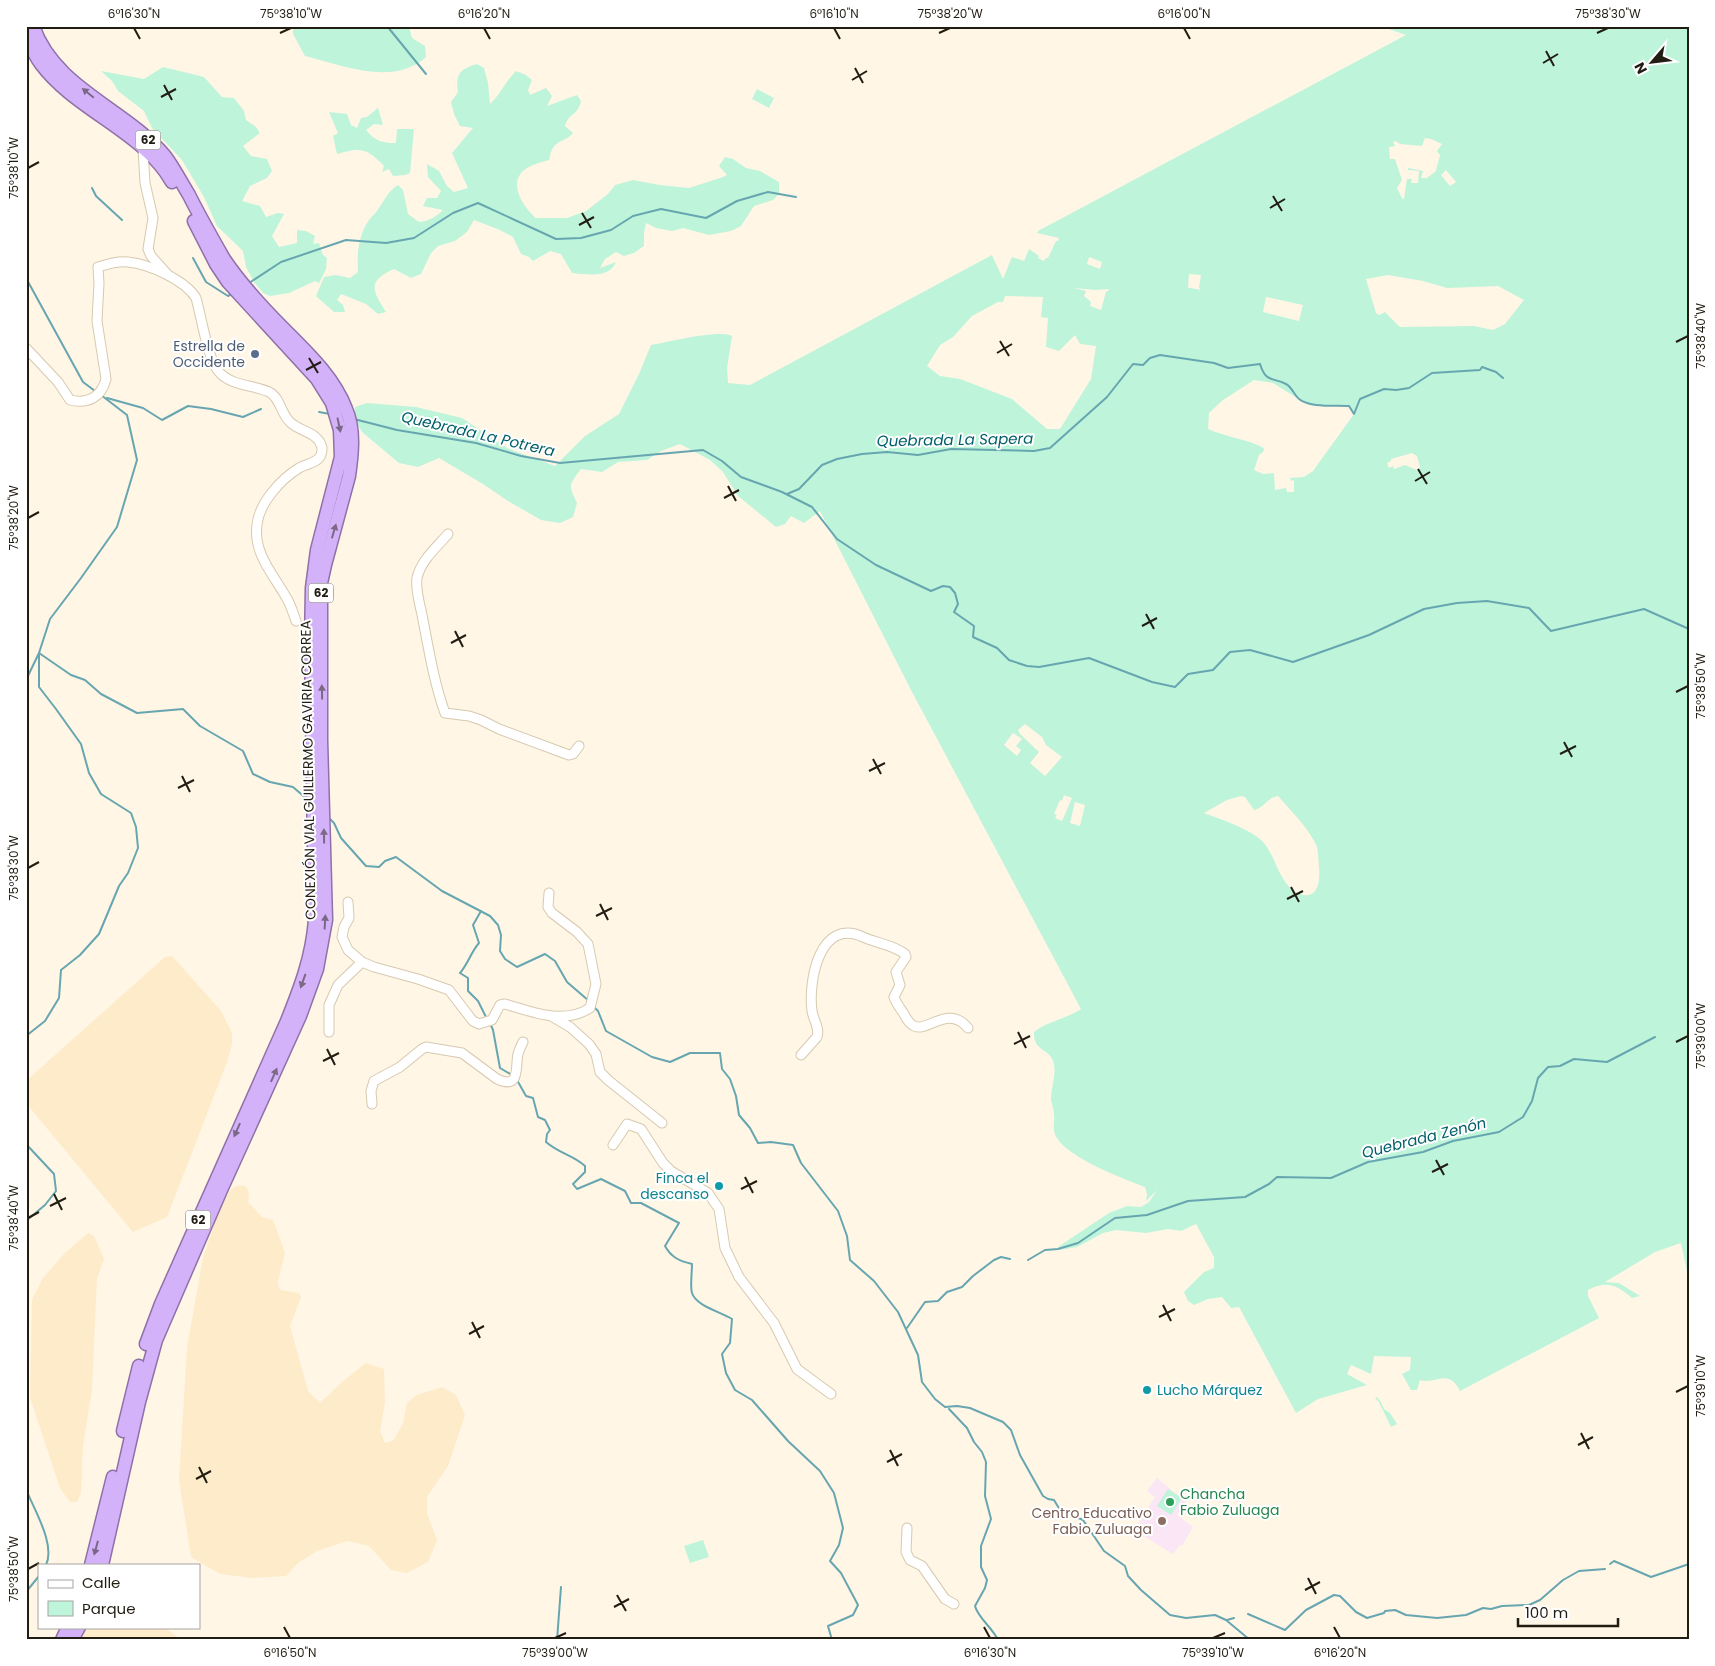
<svg xmlns="http://www.w3.org/2000/svg" width="1715" height="1666" font-family="Poppins,sans-serif">
	<style>
		.built { fill: #feebc9 }
		.education { fill: #fbe6f5 }
		.green { fill: #bef4da; fill-rule: evenodd }
		.lines { fill: none; stroke-linecap: round; stroke-linejoin: round }
		.stream { stroke: #67a6b0; stroke-width: 2 }
		.tertiary-casing { stroke: #d7c9af; stroke-width: 11 }
		.trunk-casing { stroke: #8f71a8; stroke-width: 15 }
		.tertiary { stroke: #fff; stroke-width: 9 }
		.trunk { stroke: #d4b2fa; stroke-width: 12 }
		.oneway { fill: #7b6886 }
		.ticks { fill: none; stroke: #221d13; stroke-width: 2 }
		.service-dot { fill: #5c6f8a; stroke: #fff; stroke-width: 2 }
		.culture-dot { fill: #0f9aa8; stroke: #fff; stroke-width: 2 }
		.leisure-dot { fill: #2e9e5b; stroke: #fff; stroke-width: 2 }
		.education-dot { fill: #8d6e63; stroke: #fff; stroke-width: 2 }
		.labels { text-anchor: middle; stroke-width: 4; stroke-linejoin: round; paint-order: stroke }
		.shield { fill: #fff; stroke: #64615a; stroke-width: 1 }
		.shield-label { font-size: 12px; font-weight: bold; fill: #221d13 }
		.service-label { font-size: 14px; fill: #4e5e75; stroke: #fff; text-anchor: end }
		.street-label { font-size: 14px; fill: #221d13; stroke: #fff }
		.culture-label { font-size: 14px; fill: #0d838f; stroke: #fff; text-anchor: end }
		.leisure-label { font-size: 14px; fill: #27864d; stroke: #fff; text-anchor: start }
		.education-label { font-size: 14px; fill: #785e54; stroke: #fff; text-anchor: end }
		.water-label { font-size: 15px; font-style: italic; fill: #005f6a; stroke: #fff }
		.neatline { fill: none; stroke: #221d13; stroke-width: 2 }
		.ticks-label { font-size: 12px; text-anchor: middle; fill: #221d13 }
	</style>
	<rect width="100%" height="100%" fill="#fff6e6"/>
	<g class="built">
		<path d="M172,956L221,1011L232,1033V1044L227,1062L167,1217L133,1232L26,1103V1081L165,957Z"/>
		<path d="M243,1185L247,1188L249,1194L248,1202L262,1217L273,1220L285,1253L278,1281L279,1288L281,1290L299,1293L301,1297L290,1326L308,1391L320,1403L343,1381L366,1363L384,1369L385,1403L380,1431L385,1443L394,1440L403,1423L407,1403L417,1395L442,1387L456,1395L465,1415L448,1466L427,1497V1513L437,1540L428,1562L407,1573L391,1570L369,1546L347,1541L317,1551L298,1563L286,1576L252,1578L220,1574L191,1557L179,1480L187,1347L203,1258L219,1210L229,1192L234,1187Z"/>
		<path d="M88,1233L94,1236L104,1259L97,1278L92,1390L83,1445L81,1493L77,1502H70L60,1488L30,1397L32,1300L43,1278L64,1254Z"/>
		<path d="M84,1627H167L168,1630L182,1640H78Z"/>
	</g>
	<path class="education" d="M1157,1478L1186,1502L1177,1515L1193,1527L1182,1546L1180,1545L1173,1554L1134,1530L1155,1497L1147,1491Z"/>
	<g class="green">
		<path d="M293,26H409L412,38L425,46L426,57C393,87 342,65 305,56L293,34Z"/>
		<path d="M1380,26H1689V1270L1687,1271L1681,1243L1655,1252L1605,1282L1619,1283L1640,1296L1632,1298C1617,1285 1607,1280 1588,1290V1296L1599,1318L1460,1391C1448,1367 1436,1385 1420,1380L1417,1390H1411L1402,1374L1410,1370L1411,1357L1374,1356L1371,1374L1351,1365L1347,1374L1367,1385L1318,1399L1296,1413L1239,1307L1231,1308L1222,1297L1208,1299L1194,1305L1188,1301L1184,1292L1204,1272L1214,1268V1257L1196,1224L1181,1231L1168,1229L1146,1233L1116,1230L1103,1233L1077,1247L1059,1250L1058,1247L1109,1213L1127,1206L1141,1207L1149,1202L1157,1190L1146,1201L1147,1194L1145,1187C1124,1179 1056,1154 1054,1130C1053,1125 1055,1120 1054,1115C1054,1110 1052,1105 1051,1100C1051,1088 1056,1076 1054,1065C1052,1048 1033,1053 1034,1032C1048,1021 1066,1019 1081,1009L911,690L820,511L804,523L791,516L785,524L776,527L738,496L723,472L710,460L680,444L661,451L647,460L618,462L602,472L581,469C569,485 568,485 577,503L573,517L560,523L541,520L508,501L483,484L439,458L418,467L399,463L362,432L357,423L354,414L355,407L367,403L416,407L462,418L507,448L555,466L585,436L619,414L639,374L651,345C668,342 719,329 732,336L727,368L728,383L750,385L992,255L1003,279L1012,257L1024,261L1029,249L1039,256L1038,258L1044,261L1046,258H1048L1056,241H1058L1059,238L1037,233L1038,231L1406,35ZM1425,138L1431,139L1442,144L1437,151L1440,155L1436,171L1427,178H1421L1423,171L1408,168V170L1419,171L1418,183H1411L1412,179H1407L1404,199L1402,198L1397,188L1402,180L1395,159H1390L1389,147L1395,146L1393,142L1396,141L1400,144L1422,146ZM1446,170L1456,182L1450,186L1441,175ZM1089,257L1102,262L1100,269L1087,264ZM1189,274L1201,275L1199,288L1201,290L1186,287H1188ZM1388,275L1423,281L1447,288L1498,286L1524,300L1505,324L1493,330L1474,326L1400,327L1385,312L1379,315L1376,313L1366,279ZM1074,288L1096,290L1110,289L1106,292L1101,310L1090,306L1091,302L1084,296L1086,291ZM1005,296L1043,297L1041,317L1048,318L1046,347L1059,351L1075,335L1080,344L1096,346L1091,379L1060,429H1047L1012,399L960,379L940,376L927,366L940,345L953,337L972,316L998,302H1003ZM1266,297L1303,305L1299,321L1263,312ZM1254,380L1273,383L1308,405L1349,406L1354,414L1313,471L1304,477L1290,478L1291,481L1294,480V492H1287L1286,488L1275,490L1274,473L1263,474L1254,470L1259,455L1263,452L1264,448C1247,439 1226,437 1208,429L1209,413L1223,400ZM1412,453L1417,456L1420,467L1417,470L1405,465L1394,469L1393,466L1389,468L1387,463L1391,461V459ZM1025,724L1042,737L1046,745L1062,757L1045,776L1030,763L1039,752L1020,734L1018,730ZM1013,733L1022,739L1016,746L1021,750L1017,756L1004,745ZM1064,795L1072,798L1062,821L1055,818L1057,815L1054,814L1060,800L1062,801ZM1241,796L1245,797L1254,810C1264,808 1268,797 1278,796C1290,810 1306,825 1314,841C1319,848 1318,858 1319,867C1320,877 1320,898 1303,895C1279,889 1277,856 1262,841C1250,829 1220,819 1204,813L1227,800ZM1075,802L1085,805L1080,826L1070,823Z"/>
		<path d="M477,64L484,68L488,83L490,104C501,94 505,82 516,71L526,75L532,80L528,90L530,95L546,88L552,96L547,106L577,95L581,101C578,116 569,112 565,126L573,133C568,140 558,140 553,148C551,150 550,156 549,160C542,162 534,164 527,168C506,181 523,207 536,218H567L586,211L608,194L615,185L633,180L660,185L689,188L723,177L727,175L719,166L725,157L733,159L746,168L760,171L779,182V194L773,200L754,206L741,226L731,231L709,235L683,228L672,231L656,228L646,223L644,233V246L634,253L624,256L616,252L605,259L600,268L616,262C609,279 587,274 572,273L561,254L550,251L533,261L529,257L521,254L513,237L500,230L474,220L467,232L455,241L438,246L431,253L421,274L411,278L394,269C367,281 372,290 386,312L378,314L366,304L341,294L337,300L343,305L345,312H334L316,296L324,277L336,275L350,278L358,272C357,254 358,236 369,220C372,216 376,213 379,208C387,197 386,194 398,185L403,190L408,214L419,222C429,221 436,217 443,210L423,206L427,198H437L441,191L428,177L427,164L439,171L447,186L454,192L468,188L452,153L473,128L460,126L454,114L451,102L458,92C455,74 460,69 477,64Z"/>
		<path d="M163,67L204,77L222,97L234,98L244,111L246,120L256,127L260,133L243,146L251,156L267,159L272,171L267,178L250,186L242,201L260,206L266,217L278,213L284,214L272,236L279,247L297,243V230L306,231L315,236L313,244L319,243L323,255L327,258L326,269L319,283L315,281L289,293L270,296L263,293L254,282L246,267L243,251L217,226L204,197L182,160L152,128L144,111L118,91L112,81L101,71L144,79Z"/>
		<path d="M757,89L774,98L769,108L752,99Z"/>
		<path d="M378,108L383,125L374,124L366,130C375,141 382,143 396,143L397,129H414L410,173L405,175L393,176L389,169L382,172L384,166C367,148 361,147 337,154L333,136L338,133L329,112L347,114L351,125L357,128L361,118L367,117Z"/>
		<path d="M1377,1397L1381,1402L1384,1409L1390,1413L1397,1424L1391,1427L1379,1402L1375,1398Z"/>
		<path d="M1168,1489L1182,1498L1171,1515L1157,1506Z"/>
		<path d="M703,1540L709,1557L690,1563L684,1546Z"/>
	</g>
	<g class="lines">
		<g class="stream">
			<path d="M387,26L426,74"/>
			<path d="M92,188L96,196L122,220"/>
			<path d="M193,258L206,282L228,296L232,294"/>
			<path d="M26,278L83,382L95,391"/>
			<path d="M249,283L281,262L346,240L386,243L414,238L453,213L478,203L556,239L581,238L611,230L633,216L661,209L706,218L737,201L768,192L796,197"/>
			<path d="M107,398L143,408L162,420L188,406L211,409L243,417L261,409"/>
			<path d="M319,412L330,414"/>
			<path d="M354,419L397,430L476,443L521,456L560,463L703,450L722,461L741,477L782,492L812,507L837,539L876,565L931,591L943,586L950,587L955,593L958,604L954,612L974,626L973,637L997,648L1009,660L1027,666L1039,667L1089,658L1152,682L1175,687L1188,674L1213,670L1230,652L1250,650L1293,662L1369,635L1424,609L1457,603L1487,601L1529,608L1551,631L1644,609L1689,629"/>
			<path d="M787,494L799,489L822,465L837,459L862,454L887,452L918,455L951,449L1034,451L1050,448L1107,397L1133,364L1143,365L1150,358L1160,355L1214,363L1228,368L1260,364C1266,383 1272,377 1286,384C1292,387 1294,395 1299,399C1310,408 1335,405 1349,406L1354,414L1360,399L1384,389L1396,390L1409,388L1432,373L1480,370L1482,367L1496,372L1503,378"/>
			<path d="M26,680L39,653L71,675L85,680L101,694L137,713L183,709L200,726L243,751L253,774L270,782L293,787L308,800"/>
			<path d="M329,818L334,823L341,838L366,866L379,867L385,861L396,857L442,891L490,916L498,925L501,935L500,951L505,959L517,967L545,954L555,961L567,982L589,1001"/>
			<path d="M481,911L473,925L479,943C471,952 468,964 460,973L468,978V991L478,1001L487,1019"/>
			<path d="M594,1007L598,1011L606,1031L652,1057L670,1062L690,1053H720L722,1069L730,1079L736,1096L739,1115L750,1128L758,1143L771,1142L793,1145L801,1163L838,1211L847,1236L850,1260L874,1281L898,1312L918,1355L922,1382L935,1399L945,1407L957,1406L970,1408L1003,1422L1011,1430L1020,1455L1043,1496L1048,1499L1054,1500L1060,1510L1083,1520L1104,1551L1125,1566L1128,1576L1141,1590L1170,1615L1186,1618L1215,1615L1226,1620L1250,1640"/>
			<path d="M490,1023L493,1030L500,1068L512,1075"/>
			<path d="M26,1036L45,1021L59,998L61,970L80,955L99,934L119,886L128,873L138,848L136,827L131,813L101,794L89,773L81,744L56,709L39,687V653L50,619L81,578L117,527L137,460L127,415L101,395"/>
			<path d="M517,1080L526,1096L533,1098L538,1117L545,1120L550,1130L547,1134L546,1142C560,1154 573,1155 585,1166V1172L573,1184L577,1189L601,1179L625,1191L631,1203H641L679,1223L665,1246C671,1257 679,1261 692,1264C692,1272 690,1287 692,1293C696,1306 721,1312 732,1319L730,1343L722,1354L726,1373L735,1390L752,1400L788,1441L820,1471L834,1493L843,1528L839,1545L830,1561L841,1573L858,1605L853,1615L828,1626L832,1640"/>
			<path d="M26,1144L54,1174L56,1191L45,1205L26,1221"/>
			<path d="M1028,1260L1045,1250L1058,1249L1078,1243L1115,1218L1147,1215L1188,1201L1245,1197L1269,1184L1277,1177L1331,1178L1368,1162L1423,1152L1453,1141L1499,1132L1523,1117L1532,1101L1538,1078L1548,1067L1560,1066L1574,1059L1607,1062L1655,1037"/>
			<path d="M907,1328L925,1302L938,1301L947,1292L962,1287L973,1276L994,1260L1001,1257L1010,1259"/>
			<path d="M949,1409L967,1428L974,1442L982,1452L986,1462L985,1496L991,1519L981,1546V1567L987,1580L985,1588L975,1606C978,1618 992,1627 998,1640"/>
			<path d="M26,1489C33,1508 56,1544 46,1565"/>
			<path d="M1610,1564L1614,1561L1651,1577L1689,1564"/>
			<path d="M26,1592L39,1576"/>
			<path d="M1248,1614L1285,1630L1306,1610L1334,1595L1340,1596L1356,1612L1367,1618L1384,1613L1385,1611L1395,1610L1406,1615L1437,1618L1466,1615L1483,1608L1491,1609L1502,1606L1529,1605L1540,1600L1563,1580L1579,1571L1605,1569"/>
			<path d="M1227,1620L1234,1618"/>
			<path d="M557,1640L561,1587"/>
		</g>
		<g class="tertiary-casing">
			<g id="tertiary">
				<path d="M143,149L145,183L153,218L148,249L151,256L168,275"/>
				<path d="M26,348L58,382L70,400C88,404 101,398 106,379L97,321L99,283L98,267C108,264 117,261 128,262C149,264 185,280 196,298C201,315 208,362 220,373C232,386 254,385 269,392C280,397 281,414 290,422C300,432 319,432 322,448C322,451 321,456 319,458C314,464 305,464 299,468C281,479 259,503 257,525C253,553 273,574 286,597C291,605 293,613 296,621"/>
				<path d="M448,534C437,547 421,560 417,578C415,591 421,607 423,620C429,651 434,682 445,713L469,716L481,720L499,729L569,755L573,754L579,746"/>
				<path d="M348,902L349,918L344,927L342,937L348,950L362,962L374,967L418,979L449,990L469,1016L473,1021L479,1024L492,1020L500,1005L505,1004C532,1012 564,1025 590,1008L596,984L588,944L577,932L552,913L548,907L549,893"/>
				<path d="M553,1017L570,1027L589,1044L596,1054L600,1072L608,1080L662,1123"/>
				<path d="M329,1032V1005L338,985L362,962"/>
				<path d="M801,1055L817,1037C820,1028 813,1019 812,1011C808,980 820,917 863,937C876,943 894,945 905,954L906,957L896,972L900,985L894,997C896,1003 900,1008 904,1014C906,1018 909,1024 914,1026C927,1033 948,1004 968,1028"/>
				<path d="M372,1104L371,1091L374,1081L400,1067L422,1049L426,1047L462,1053L497,1079C521,1090 515,1067 518,1054C519,1050 521,1046 523,1042"/>
				<path d="M613,1145L627,1124L641,1129L663,1163L671,1171L708,1193L719,1209L725,1248L739,1277L774,1323L797,1369L831,1394"/>
				<path d="M907,1528L906,1552L910,1560L922,1566L945,1599L954,1604"/>
			</g>
		</g>
		<g class="trunk-casing">
			<g id="trunk">
				<path d="M33,26C55,89 125,108 165,156C174,168 181,182 189,195C200,217 212,238 224,259C241,284 262,307 283,328C307,352 334,377 346,409C355,429 352,455 349,476L325,565L321,583V740L326,920L317,969L300,1016L221,1190L156,1340L139,1402L102,1565"/>
				<path d="M26,36C30,45 35,56 41,64C75,110 144,132 172,182"/>
				<path d="M146,1344L161,1304L287,1021C301,986 312,957 315,920L311,643L312,588L317,550L341,457L340,430L332,403L317,379L228,282L216,264L194,221"/>
				<path d="M123,1431L139,1366"/>
				<path d="M91,1565L113,1477"/>
				<path d="M62,1640L68,1627"/>
				<path d="M72,1640L79,1627"/>
			</g>
		</g>
		<use href="#tertiary" class="tertiary"/>
		<use href="#trunk" class="trunk"/>
	</g>
	<defs><path id="oneway-solid" d="M-6-.8H1V-3.2L6.5 0L1 3.2V.8H-6Z" transform="scale(1.25)"/></defs>
	<g class="oneway">
		<use href="#oneway-solid" transform="translate(88 93) rotate(-141)"/>
		<use href="#oneway-solid" transform="translate(339 425) rotate(78)"/>
		<use href="#oneway-solid" transform="translate(334 531) rotate(-74)"/>
		<use href="#oneway-solid" transform="translate(322 692) rotate(-91)"/>
		<use href="#oneway-solid" transform="translate(324 836) rotate(-91)"/>
		<use href="#oneway-solid" transform="translate(325 922) rotate(-87)"/>
		<use href="#oneway-solid" transform="translate(303 981) rotate(110)"/>
		<use href="#oneway-solid" transform="translate(274 1075) rotate(-66)"/>
		<use href="#oneway-solid" transform="translate(237 1130) rotate(114)"/>
		<use href="#oneway-solid" transform="translate(96 1548) rotate(105)"/>
	</g>
	<path class="ticks" d="M134,28L140,39M484,28L490,39M834,28L840,39M1184,28L1190,39M280,33L291,28M939,33L950,28M1597,33L1608,28M1546,51L1554,66M1543,63L1558,54M855,68L863,83M852,80L867,71M164,85L172,100M161,97L176,89M28,168L39,162M1273,196L1282,211M1270,208L1285,199M582,213L591,228M579,225L594,217M1000,341L1009,356M1676,342L1688,336M997,353L1012,344M309,358L318,373M306,370L321,362M1418,469L1427,484M1415,481L1430,472M728,486L736,501M724,498L739,490M28,518L39,512M1146,614L1154,629M1142,626L1157,618M455,631L463,647M451,643L466,635M1676,692L1688,686M1564,742L1572,757M1560,754L1576,746M873,759L881,774M869,771L885,763M182,776L190,792M178,788L194,780M28,868L39,862M1291,887L1299,902M1287,899L1303,891M600,904L608,920M596,916L612,908M1018,1032L1026,1048M1676,1042L1688,1036M1014,1044L1030,1036M327,1049L335,1065M323,1061L339,1053M1436,1160L1444,1175M1432,1172L1448,1164M745,1177L753,1193M741,1189L757,1181M54,1194L62,1210M50,1206L66,1198M28,1218L39,1212M1163,1305L1171,1321M1159,1317L1175,1309M472,1322L480,1338M469,1334L484,1326M1676,1392L1688,1386M1581,1433L1589,1449M1578,1445L1593,1437M890,1450L898,1466M887,1462L902,1454M199,1467L207,1483M196,1479L211,1471M28,1569L39,1563M1308,1578L1316,1594M1305,1590L1320,1582M617,1595L626,1611M614,1607L629,1599M284,1627L290,1638M984,1627L990,1638M1334,1627L1340,1638M555,1638L566,1633M1213,1638L1225,1633"/>
	<circle class="service-dot" cx="255" cy="354" r="5"/>
	<g class="culture-dot">
		<circle cx="719" cy="1186" r="5"/>
		<circle cx="1147" cy="1390" r="5"/>
	</g>
	<circle class="leisure-dot" cx="1170" cy="1502" r="5"/>
	<circle class="education-dot" cx="1162" cy="1521" r="5"/>
	<g class="labels">
		<g class="shield">
			<rect x="135.5" y="130.5" width="25" height="19" rx="4"/>
			<rect x="308.5" y="583.5" width="25" height="19" rx="4"/>
			<rect x="185.5" y="1210.5" width="25" height="19" rx="4"/>
		</g>
		<g class="shield-label">
			<text x="148" y="144">62</text>
			<text x="321" y="597">62</text>
			<text x="198" y="1224">62</text>
		</g>
		<g class="service-label">
			<text x="245" y="351">Estrella de<tspan x="245" dy="16">Occidente</tspan></text>
		</g>
		<g class="street-label">
			<text transform="translate(308 770) rotate(-91)" y="5">CONEXIÓN VIAL GUILLERMO GAVIRIA CORREA</text>
		</g>
		<g class="culture-label">
			<text x="709" y="1183">Finca el<tspan x="709" dy="16">descanso</tspan></text>
			<text x="1157" y="1395" text-anchor="start">Lucho Márquez</text>
		</g>
		<g class="leisure-label">
			<text x="1180" y="1499">Chancha<tspan x="1180" dy="16">Fabio Zuluaga</tspan></text>
		</g>
		<g class="education-label">
			<text x="1152" y="1518">Centro Educativo<tspan x="1152" dy="16">Fabio Zuluaga</tspan></text>
		</g>
		<g class="water-label">
			<text transform="translate(478 434) rotate(13)" y="5">Quebrada La Potrera</text>
			<text transform="translate(955 440) rotate(-1)" y="5">Quebrada La Sapera</text>
			<text transform="translate(1424 1138) rotate(-14)" y="5">Quebrada Zenón</text>
		</g>
	</g>
	<rect width="1715" height="1666" fill="none" stroke="#ffffff" stroke-width="55"/>
	<rect x="38" y="1564" width="162" height="65" fill="#ffffff" stroke="#a7a5a1"/>
	<rect x="48" y="1580" width="25" height="8" fill="#ffffff" stroke="#a7a5a1"/>
	<text x="82" y="1588" font-size="15" fill="#221d13">Calle</text>
	<rect x="48" y="1601" width="25" height="15" fill="#bef4da" stroke="#a7a5a1"/>
	<text x="82" y="1614" font-size="15" fill="#221d13">Parque</text>
	<g transform="translate(1652 62) rotate(242)" stroke="#ffffff" stroke-width="4" paint-order="stroke">
	<path d="M0-4L9 19L0 12L-9 19Z" fill="#221d13"/>
	<text y="-8" font-size="14" font-weight="bold" text-anchor="middle" fill="#221d13">N</text>
	</g>
	<path d="M1518 1618v8h100v-8" fill="none" stroke="#221d13" stroke-width="2.5"/>
	<text x="1525" y="1618" font-size="15" fill="#221d13" stroke="#ffffff" stroke-width="4" paint-order="stroke">100 m</text>
	<rect x="28" y="28" width="1660" height="1610" class="neatline"/>
	<g class="ticks-label">
		<text x="134" y="18">6°16'30"N</text>
		<text x="291" y="18">75°38'10"W</text>
		<text x="484" y="18">6°16'20"N</text>
		<text x="834" y="18">6°16'10"N</text>
		<text x="950" y="18">75°38'20"W</text>
		<text x="1184" y="18">6°16'00"N</text>
		<text x="1608" y="18">75°38'30"W</text>
		<text transform="translate(14 168) rotate(-90)" y="4">75°38'10"W</text>
		<text transform="translate(1701 336) rotate(-90)" y="4">75°38'40"W</text>
		<text transform="translate(14 518) rotate(-90)" y="4">75°38'20"W</text>
		<text transform="translate(1701 686) rotate(-90)" y="4">75°38'50"W</text>
		<text transform="translate(14 868) rotate(-90)" y="4">75°38'30"W</text>
		<text transform="translate(1701 1036) rotate(-90)" y="4">75°39'00"W</text>
		<text transform="translate(14 1218) rotate(-90)" y="4">75°38'40"W</text>
		<text transform="translate(1701 1386) rotate(-90)" y="4">75°39'10"W</text>
		<text transform="translate(14 1569) rotate(-90)" y="4">75°38'50"W</text>
		<text x="290" y="1657">6°16'50"N</text>
		<text x="555" y="1657">75°39'00"W</text>
		<text x="990" y="1657">6°16'30"N</text>
		<text x="1213" y="1657">75°39'10"W</text>
		<text x="1340" y="1657">6°16'20"N</text>
	</g>
</svg>
